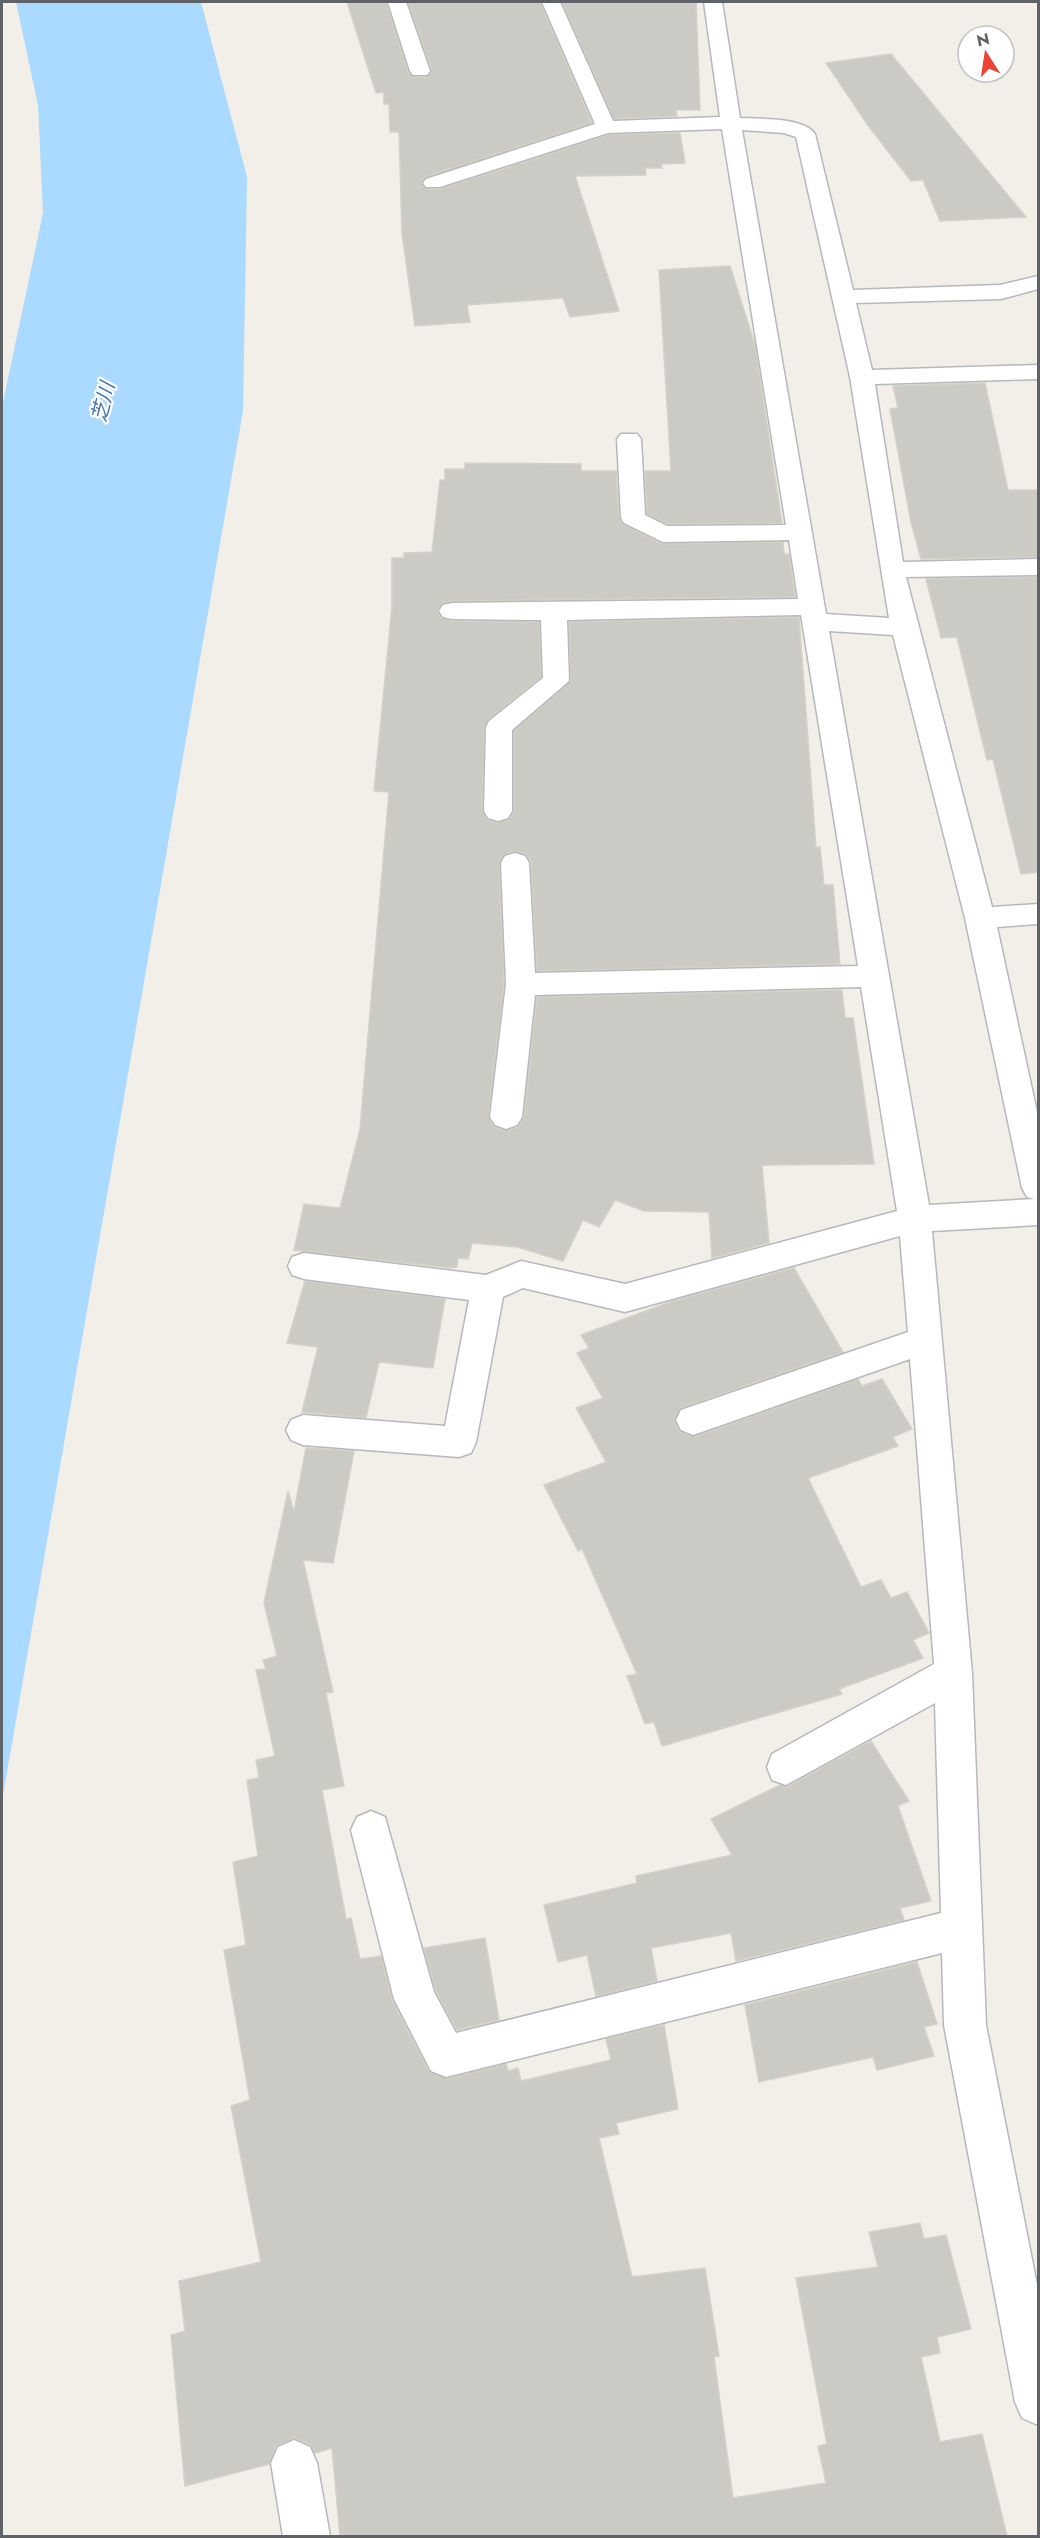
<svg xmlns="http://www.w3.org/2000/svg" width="1040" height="2538" font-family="Jost,'Noto Sans JP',sans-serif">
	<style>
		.water { fill: #aadaff }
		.building { fill: #cccac5; stroke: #d6d1c6; stroke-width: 1.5 }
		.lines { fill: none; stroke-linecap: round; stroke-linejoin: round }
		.minor-casing { stroke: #b5b8bc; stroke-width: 3 }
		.minor { fill: #fff; fill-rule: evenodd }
		.labels { text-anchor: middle; stroke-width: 4.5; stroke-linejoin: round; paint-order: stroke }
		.far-water-label { font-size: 20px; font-style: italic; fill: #4174aa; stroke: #fff }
	</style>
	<rect width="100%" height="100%" fill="#f1efe8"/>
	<path class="water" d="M16,2H201L247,177L243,411L2,1801V407L43,213L38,105Z"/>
	<g class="building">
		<path d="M347,2H386L408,72L413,77H427L432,70L408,2H540L592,123L425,177L421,183L426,189H441L608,135L680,133L685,163L661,164L662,168H645L646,175L575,176L619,311L570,317L563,298L467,305L470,322L415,326L402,234L399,132H390L389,104H384V92L376,93Z"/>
		<path d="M562,2H696L700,110H676L677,116L614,119Z"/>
		<path d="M891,54L1026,217L940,221L923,180L911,181L867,124L826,63Z"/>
		<path d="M730,266L755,345L782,523L668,524L647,514L645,471H671L659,270Z"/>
		<path d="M985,383L1008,490H1038V557L921,559L911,522L890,409L898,408L893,386Z"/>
		<path d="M465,463L581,464V471H616L619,518L622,524L662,544L783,542L784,554H789L795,597L452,601L443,603L437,610L441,618L452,621L539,622L541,677L488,719L484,727L482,811L487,820L497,823L509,820L514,811V731L571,681L569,622L799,617L816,848L820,847L824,885H833L840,964L537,971L531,862L526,854L514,851L503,855L499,863L504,984L488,1117L494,1127L507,1131L518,1127L524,1117L537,997L842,990L845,1018H853L874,1164L762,1165L769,1243L712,1258L709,1212L644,1211L615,1200L599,1227L583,1220L563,1261L517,1247L472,1243L468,1259L458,1258L457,1267L451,1268L294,1250L304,1204L340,1208L360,1129L389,792L374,791L392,607V558H404V553L432,552L440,480H445V469H465Z"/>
		<path d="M1038,577V872L1021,874L993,759L987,760L957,637L941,638L926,579Z"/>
		<path d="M794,1268L843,1352L680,1408L674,1421L680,1432L694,1437L858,1379L862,1386L882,1379L912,1429L893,1437L898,1446L808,1478L861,1587L881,1580L891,1598L907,1592L929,1633L913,1640L923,1658L839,1689L842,1694L662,1746L654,1722L645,1724L627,1676L637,1674L582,1549L578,1551L544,1485L606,1462L576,1408L603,1398L577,1353L589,1348L581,1335L670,1302Z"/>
		<path d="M305,1281L445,1299L433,1368L379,1362L366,1418L302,1412L318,1347L287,1343Z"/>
		<path d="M306,1448L354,1451L333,1563L303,1560L333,1692L326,1693L344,1786L322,1790L346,1919L351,1918L360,1959L381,1956L392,2000L429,2072L447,2079L506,2064L508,2071L518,2068L521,2081L611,2060L606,2039L664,2025L678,2109L616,2123L619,2134L599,2138L632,2277L705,2268L719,2356L714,2357L733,2498L826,2483L818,2446L827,2444L796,2278L878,2267L869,2232L920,2223L924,2239L946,2235L971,2329L937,2337L940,2353L921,2357L940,2442L982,2434L1007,2536H340L332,2448L315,2453L311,2445L295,2438L276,2446L269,2464L185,2486L171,2335L185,2331L179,2281L261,2262L231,2106L250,2100L224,1950L246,1945L233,1862L258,1856L247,1780L259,1778L256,1760L275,1756L256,1670L266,1669L263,1660L277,1656L264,1603L288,1491L294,1512Z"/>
		<path d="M871,1741L909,1801L898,1806L931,1901L900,1908L904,1920L736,1961L731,1933L651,1948L657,1981L596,1996L587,1955L558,1962L544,1905L637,1883L636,1876L732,1855L711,1819L780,1785L787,1787Z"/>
		<path d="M485,1938L499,2020L457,2030L436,1991L424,1948Z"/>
		<path d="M917,1962L937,2024L924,2027L934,2056L877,2070L873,2057L759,2082L745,2005Z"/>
	</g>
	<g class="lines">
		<g class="minor-casing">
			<g id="minor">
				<path d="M388,2H406L430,71L427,75H413L410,71Z"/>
				<path d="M542,2H560L613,121L720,117L704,2H722L740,118C759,119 804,117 815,134L853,290L1000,285L1038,276V289L1001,299L856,303L872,370L1038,365V379L875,384L903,562L1038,559V575L906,577L992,907L1038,904V924L997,927L1038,1117V1225L932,1231L972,1673L986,2025L1038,2290V2425L1022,2418L1015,2402L944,2025L942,1953L446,2077L431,2071L394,1999L351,1830L357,1817L371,1811L385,1817L434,1992L456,2033L941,1913L935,1703L786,1785L772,1780L767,1767L772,1754L934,1664L910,1359L693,1435L681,1430L676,1420L681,1410L908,1332L900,1236L625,1312L523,1288L503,1297L476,1442L471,1453L459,1457L303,1445L291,1440L286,1430L291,1420L303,1415L445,1426L469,1300L304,1279L292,1275L288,1266L292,1257L304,1253L486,1275L521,1261L625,1284L897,1211L861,987L535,995L522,1117L517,1125L506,1129L495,1125L490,1117L506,984L501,863L505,856L515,853L525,856L529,863L535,973L858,966L801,615L567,620L569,681L512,730V811L508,818L498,821L488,818L484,811L486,727L489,721L543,678L541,620L452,619L443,617L439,611L443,605L452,603L798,599L789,540L663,542L624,523L621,518L617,439L621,434H637L641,439L645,515L667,526L786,525L722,129L608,133L440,187H426L423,183L426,179L595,124ZM742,130L784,133L796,137L850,377L889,618L826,614ZM829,631L893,635L965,918L1022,1188L1027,1197L1034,1199L929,1205Z"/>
				<path d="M294,2440L310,2447L317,2463L330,2536H283L271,2463L278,2447Z"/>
			</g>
		</g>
		<use href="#minor" class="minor"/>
	</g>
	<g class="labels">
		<g class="far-water-label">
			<text transform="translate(103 402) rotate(-76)" y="7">芝川</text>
		</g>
	</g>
	<rect width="1040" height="2538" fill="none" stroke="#5f6368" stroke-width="6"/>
	<g transform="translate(986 54) rotate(348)"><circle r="28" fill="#ffffff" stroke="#bfc1c3" stroke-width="1.5"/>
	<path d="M0-4.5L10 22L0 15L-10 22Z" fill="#ea4335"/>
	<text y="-9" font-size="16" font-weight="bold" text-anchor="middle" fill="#5f6368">N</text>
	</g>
</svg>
